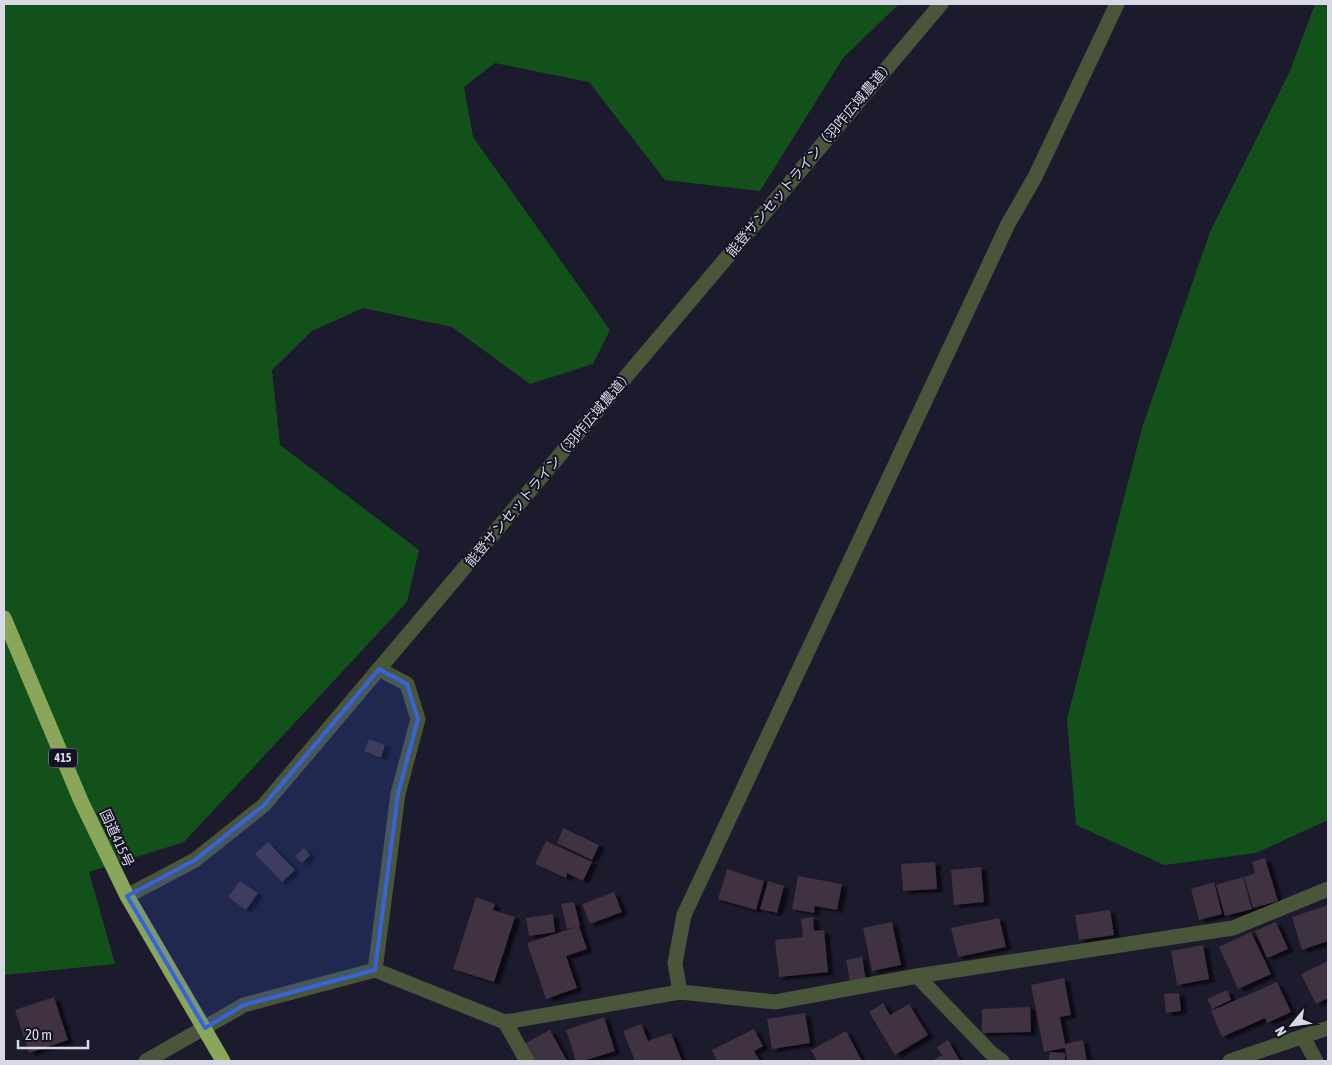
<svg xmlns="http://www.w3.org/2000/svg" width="1332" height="1065" font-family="'Asap Condensed','Noto Sans JP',sans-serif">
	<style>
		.forest { fill: #13511a }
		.building { fill: #403040; filter: url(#shadow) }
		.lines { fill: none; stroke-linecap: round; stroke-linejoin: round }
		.minor { stroke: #4a5639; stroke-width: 15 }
		.highway { stroke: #89a65b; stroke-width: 15 }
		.marked { fill: #3963da; fill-opacity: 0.2; stroke: #3963da; stroke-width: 4; stroke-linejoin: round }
		.labels { text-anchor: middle; stroke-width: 4; stroke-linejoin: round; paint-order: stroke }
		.shield { fill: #131123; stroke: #9e9dac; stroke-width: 1 }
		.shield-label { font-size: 12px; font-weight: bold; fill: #d9d9e6 }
		.street-label { font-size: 14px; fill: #d9d9e6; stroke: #131123 }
	</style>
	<defs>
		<filter id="shadow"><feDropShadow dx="5.5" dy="3" stdDeviation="1" flood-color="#0009"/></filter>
	</defs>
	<rect width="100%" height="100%" fill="#1c1a2d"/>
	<g class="forest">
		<path d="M4,4H899L843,58L760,191L665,180L589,82L495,63L464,87L473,137L610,330L593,364L530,384L452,327L363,308L312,331L272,370L280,445L419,550L407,602L184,842L89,872L115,964L4,975Z"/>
		<path d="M1315,4H1328V820L1256,853L1164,865L1076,825L1067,719L1142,428L1210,232L1290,71Z"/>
	</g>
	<g class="building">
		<path d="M369,739L385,745L381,758L364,751Z"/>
		<path d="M563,828L599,845L592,860L557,843Z"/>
		<path d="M546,841L592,862L583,881L567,873L566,878L535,864Z"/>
		<path d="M268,842L295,870L282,882L255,854Z"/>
		<path d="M304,848L310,855L302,863L295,856Z"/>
		<path d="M1265,858L1278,901L1253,908L1244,877L1255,873L1252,862Z"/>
		<path d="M935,862L937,889L903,891L901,864Z"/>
		<path d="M981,867L984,902L954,905L951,870Z"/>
		<path d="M727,869L764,881L756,910L718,899Z"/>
		<path d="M798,876L842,884L837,910L815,906L814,913L792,909Z"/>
		<path d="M1243,877L1252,909L1225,916L1216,885Z"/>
		<path d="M240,881L258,893L246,910L228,897Z"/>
		<path d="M768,881L784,886L777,913L760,909Z"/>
		<path d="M1214,882L1222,914L1199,920L1191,889Z"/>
		<path d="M614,892L622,912L590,924L582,904Z"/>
		<path d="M476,897L495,904L493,910L515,917L494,982L453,969Z"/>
		<path d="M574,902L580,926L567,929L561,904Z"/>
		<path d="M1328,905V941L1302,950L1292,917Z"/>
		<path d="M1110,910L1114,935L1079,940L1075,915Z"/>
		<path d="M553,914L555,932L529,936L526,918Z"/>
		<path d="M813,917L814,931L824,930L828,972L779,977L775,940L803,937L801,919Z"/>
		<path d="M999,918L1006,947L958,957L951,928Z"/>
		<path d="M892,922L901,965L872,971L863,928Z"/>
		<path d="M1276,922L1288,949L1267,958L1255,931Z"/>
		<path d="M579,926L587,949L566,956L577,988L546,999L527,943Z"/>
		<path d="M1251,932L1271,974L1238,989L1219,947Z"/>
		<path d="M1203,945L1209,979L1177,985L1171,951Z"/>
		<path d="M862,957L866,980L850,982L846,960Z"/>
		<path d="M1328,961V998L1316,1004L1301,974Z"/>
		<path d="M1064,978L1071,1015L1060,1017L1065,1044L1083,1040L1087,1061H1067L1065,1048L1044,1052L1031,985Z"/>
		<path d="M1277,982L1291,1012L1267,1023L1265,1018L1222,1037L1211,1011Z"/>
		<path d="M1227,990L1231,1000L1212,1009L1207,999Z"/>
		<path d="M1179,993L1181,1011L1166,1013L1164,994Z"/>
		<path d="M54,997L68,1040L29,1053L15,1010Z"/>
		<path d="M883,1003L890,1015L909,1004L928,1035L895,1055L869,1012Z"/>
		<path d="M1030,1007L1031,1032L982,1033V1009Z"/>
		<path d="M805,1013L810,1043L772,1049L767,1019Z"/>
		<path d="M604,1017L615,1051L583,1061H576L566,1030Z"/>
		<path d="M641,1024L648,1041L671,1033L682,1061H635L623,1031Z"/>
		<path d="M754,1029L763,1046L754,1051L760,1061H717L712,1050Z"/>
		<path d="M550,1030L567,1061H533L524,1044Z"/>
		<path d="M846,1031L862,1061H817L811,1050Z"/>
		<path d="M948,1040L960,1061H932L942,1055L937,1047Z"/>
		<path d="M1049,1052L1065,1053V1061H1049Z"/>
	</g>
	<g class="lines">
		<g class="minor">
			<path d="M127,896L195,860L264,805L941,4"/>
			<path d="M375,970L398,794L418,719L407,684L379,669"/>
			<path d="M917,976L991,1053L1002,1061"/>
			<path d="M680,992L675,963L684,915L1008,224L1035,177L1117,4"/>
			<path d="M505,1022L527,1061"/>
			<path d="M1303,1037L1316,1061"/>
			<path d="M146,1061L244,1005L375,970L505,1022L680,992L775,1002L917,976L1233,928L1328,889"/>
			<path d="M1230,1061L1328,1028"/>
		</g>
		<path class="highway" d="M4,618L81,801L127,896L223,1061"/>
	</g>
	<path class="marked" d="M379,669L407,684L418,719L398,794L375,970L244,1005L205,1028L127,896L195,860L264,805Z"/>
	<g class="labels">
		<rect class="shield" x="49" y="748.5" width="28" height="19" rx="4"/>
		<g class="shield-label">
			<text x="63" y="762">415</text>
		</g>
		<g class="street-label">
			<text transform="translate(810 158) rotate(-50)" y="5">能登サンセットライン（羽咋広域農道）</text>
			<text transform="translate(549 468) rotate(-50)" y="5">能登サンセットライン（羽咋広域農道）</text>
			<text transform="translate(117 838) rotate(65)" y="5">国道415号</text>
		</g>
	</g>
	<rect width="1332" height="1065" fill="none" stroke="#d9d9e6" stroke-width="10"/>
	<g transform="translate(1292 1025) rotate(241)" stroke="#131123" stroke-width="4" paint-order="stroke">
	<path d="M0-4L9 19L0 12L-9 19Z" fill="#d9d9e6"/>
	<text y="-8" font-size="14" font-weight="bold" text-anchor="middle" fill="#d9d9e6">N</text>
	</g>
	<path d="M18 1040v8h70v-8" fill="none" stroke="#d9d9e6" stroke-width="2.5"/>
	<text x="25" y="1040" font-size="15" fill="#d9d9e6" stroke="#131123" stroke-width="4" paint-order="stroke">20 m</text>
</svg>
